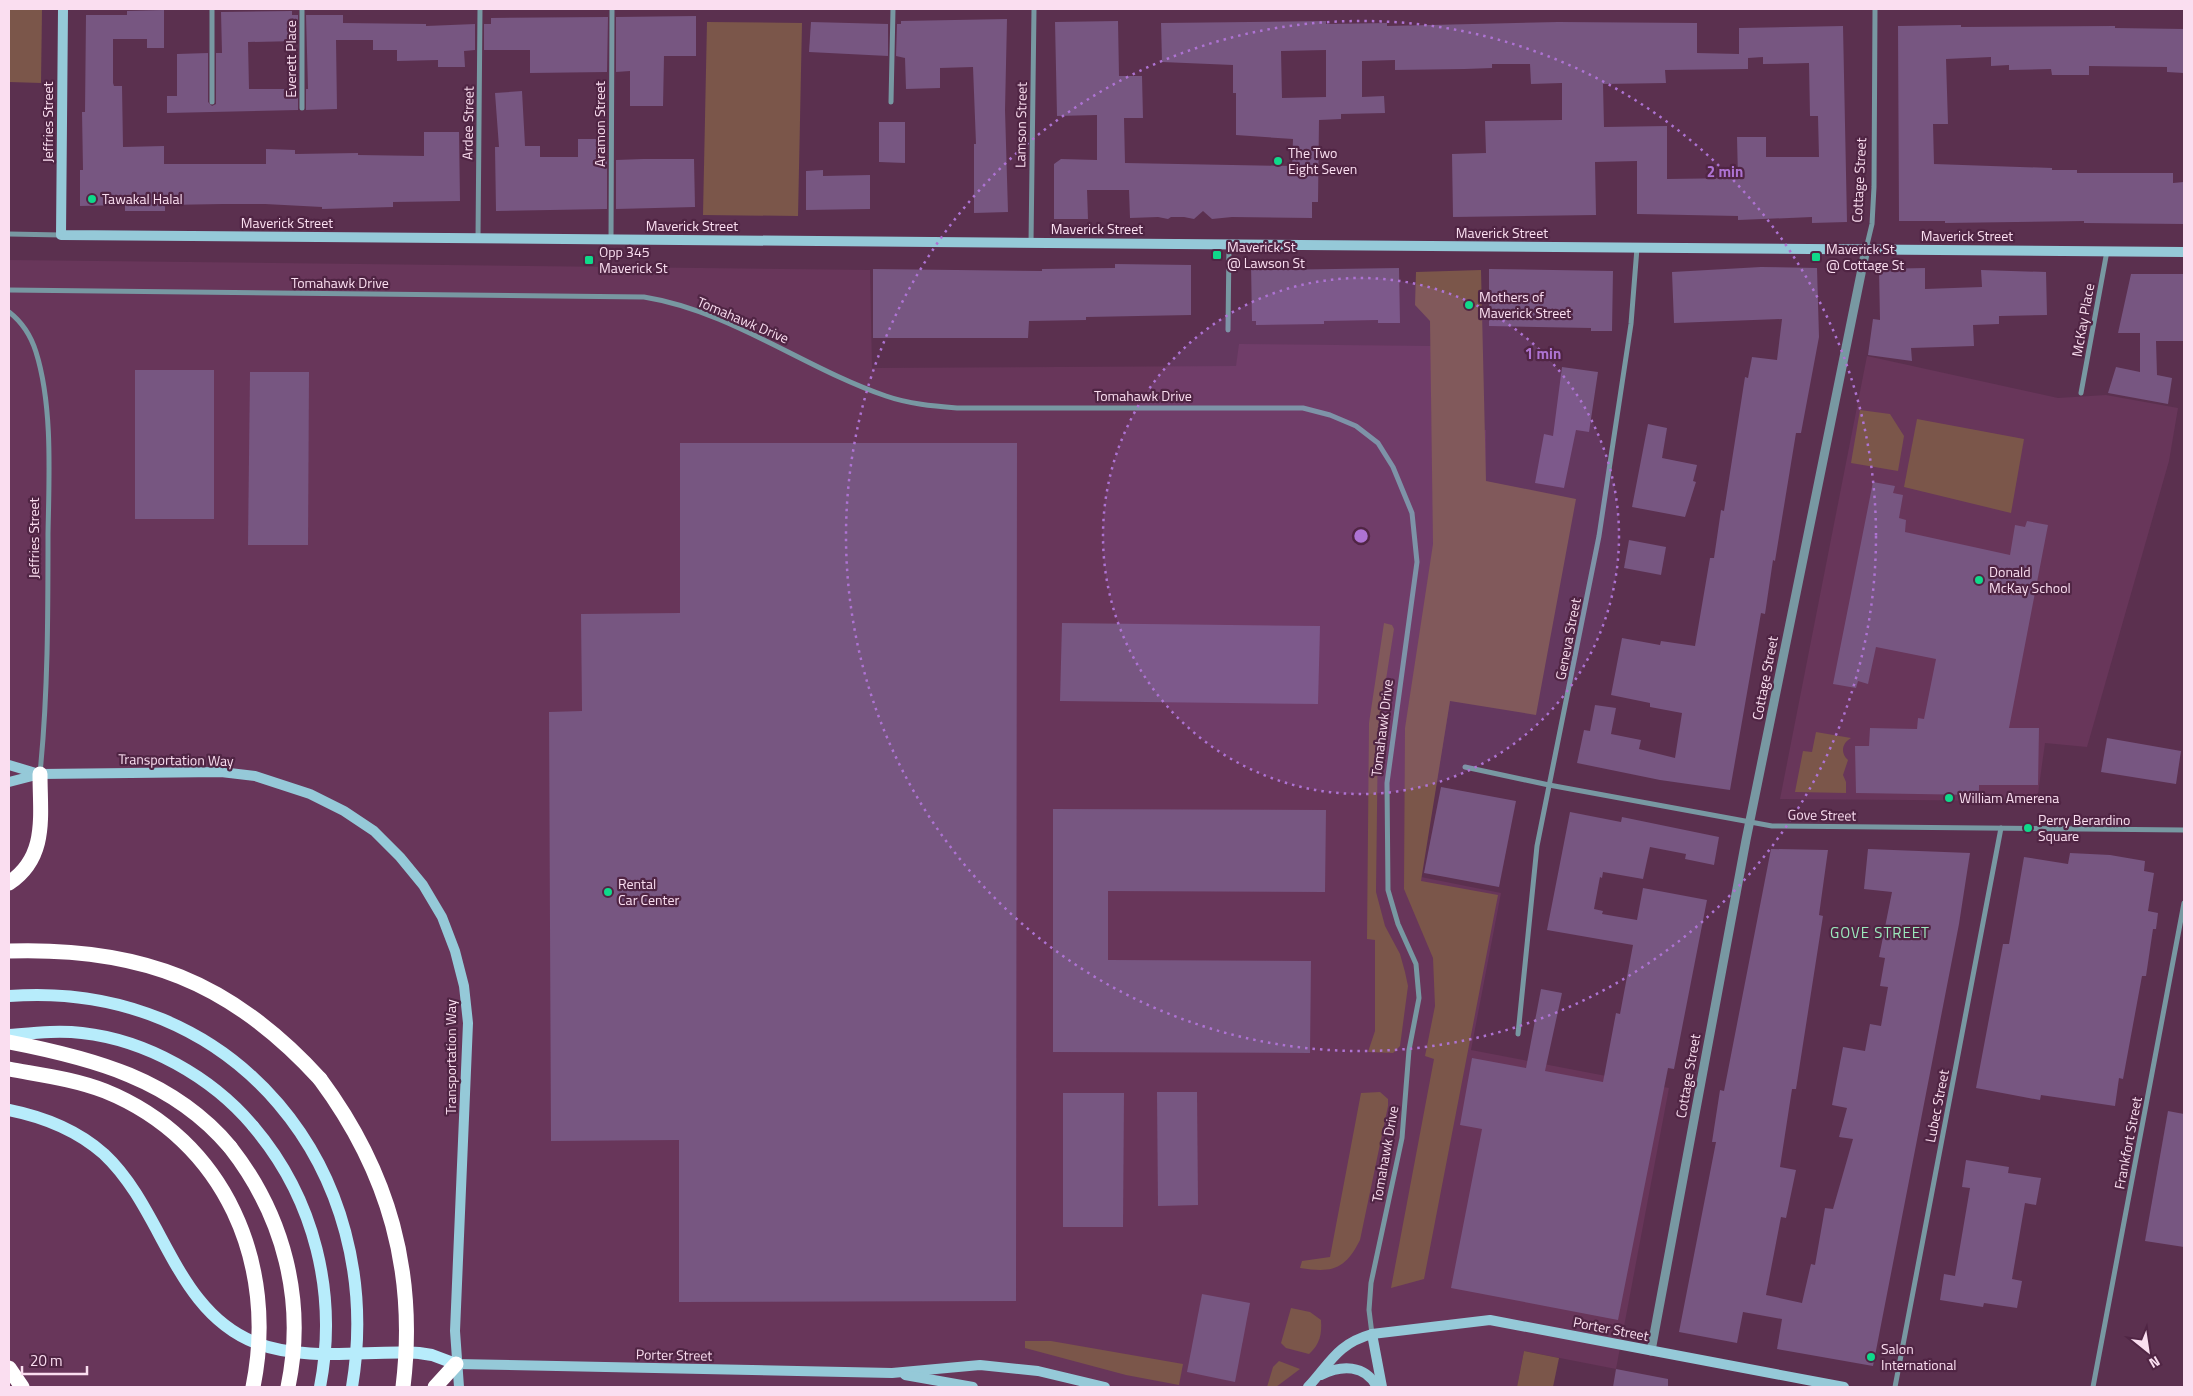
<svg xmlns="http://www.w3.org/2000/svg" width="2193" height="1396" font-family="'Titillium Web',sans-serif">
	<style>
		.built { fill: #68365a }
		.green { fill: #7b564a }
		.building { fill: #775681; fill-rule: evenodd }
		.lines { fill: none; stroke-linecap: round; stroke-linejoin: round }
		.minor { stroke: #7898a2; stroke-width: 5 }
		.tertiary { stroke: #7898a2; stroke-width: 9 }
		.secondary { stroke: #95c9d8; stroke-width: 10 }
		.primary { stroke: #b7ecfb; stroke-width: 12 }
		.motorway { stroke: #fff; stroke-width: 15 }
		.primary-bridge { stroke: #b7ecfb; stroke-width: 12 }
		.motorway-bridge { stroke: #fff; stroke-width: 15 }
		.ring { fill: none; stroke: #ae73d3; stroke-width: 2.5; stroke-dasharray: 2.5 5 }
		.poi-dot { fill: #0fd98a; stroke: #502544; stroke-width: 2 }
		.labels { text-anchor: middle; stroke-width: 4.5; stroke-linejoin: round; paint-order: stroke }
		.street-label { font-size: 14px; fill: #fadef0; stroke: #502544 }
		.poi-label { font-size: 14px; fill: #fadef0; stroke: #502544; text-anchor: start }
		.neighbourhood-label { font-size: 15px; letter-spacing: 1px; fill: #9ceabd; stroke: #502544 }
		.centre { fill: #ae73d3; stroke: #502544; stroke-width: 2.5 }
		.ring-label { font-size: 15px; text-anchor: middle; font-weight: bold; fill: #ae73d3; stroke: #502544; stroke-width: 4.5; stroke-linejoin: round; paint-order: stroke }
	</style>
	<rect width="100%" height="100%" fill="#5b304f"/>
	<g class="built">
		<path d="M9,260L870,270L872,368L1236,366L1239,344L1431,346L1432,431L1486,430L1485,542L1450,701L1421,877L1501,893L1471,1050L1669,1088L1616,1369L1524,1351L1517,1387H9Z"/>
		<path d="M1867,356L2058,398L2106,395L2178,408L2169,461L2087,747L2045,743L2037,801L1780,799Z"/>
	</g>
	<g class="green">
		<path d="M9,9H42L41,83L9,82Z"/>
		<path d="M707,22L802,23L798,216L703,215Z"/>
		<path d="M1481,270L1486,481L1576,499L1536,715L1450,701L1421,881L1498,895L1424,1279L1391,1288L1434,1059L1425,1056L1435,1006L1433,958L1404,889L1405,728L1433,544L1430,321L1415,305L1416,272Z"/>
		<path d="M1860,410L1890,414L1904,436L1898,471L1851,463Z"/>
		<path d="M1917,419L2024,439L2011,513L1904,487Z"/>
		<path d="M1384,623L1392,625L1394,629L1378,730L1376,892L1385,926L1400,954L1405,972L1408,986L1400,1046L1393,1053L1368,1052L1375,1031V940L1367,939L1369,723Z"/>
		<path d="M1816,732L1851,738C1842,743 1840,753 1848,760L1843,775L1846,782V793L1795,792L1803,751L1812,752Z"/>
		<path d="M1380,1092L1388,1099V1106L1360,1240C1345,1270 1332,1273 1300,1268L1302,1261L1330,1257L1361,1093Z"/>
		<path d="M1291,1308L1310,1312L1321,1320C1322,1334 1320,1344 1309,1354L1286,1348L1281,1343Z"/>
		<path d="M1025,1341H1051L1183,1364L1179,1385L1126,1375L1025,1348Z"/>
		<path d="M1524,1351L1559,1358L1553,1387H1517Z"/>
		<path d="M1279,1361L1300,1369L1276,1387H1267L1273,1367Z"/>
	</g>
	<g class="building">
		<path d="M164,10V48H147V39H113V83L114,86H122L123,147L164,146V164H266V149L295,150V154L358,153V155L424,156V132H459L460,201L393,202V207L322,209V207L265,204H223L165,205V211H125V205L80,206V170H83L82,112H85L86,15H127V11Z"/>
		<path d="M292,11V15H298V41L248,42L249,89H298V110L167,113V96H177V54L208,53V102L212,106L216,104V53H222L221,12Z"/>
		<path d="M306,15H343V23L426,24V26L475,24V50L464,51L465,67H438V60L397,61V50H373V40H336L337,109L306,110V89H308Z"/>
		<path d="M696,16V56H664L663,106H630V71L616,72V17Z"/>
		<path d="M608,17L607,72L530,73V50H484V24H491V18Z"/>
		<path d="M1007,19L1005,110L1008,212L974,213V144H976L973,67L940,68V88L906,89L905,58L896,56L897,24H901V21Z"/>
		<path d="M1118,21L1119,76H1142L1143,118H1124L1125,163L1292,166L1293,139L1236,135V93H1233V65L1162,62L1161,23L1326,21V24L1387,23V26L1558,22L1697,23V53L1739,54V28L1843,26L1847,222L1812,223V217L1738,220V216L1637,214V161L1595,162L1596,215L1453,217L1452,154L1486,153L1485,121L1562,120V83L1531,84L1530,64H1492V68L1465,69L1395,70V60L1362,61V97L1384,96L1385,113L1341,114V119L1319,120L1318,202H1312V218L1232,217L1212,219L1203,211L1194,219L1184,217H1171L1168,219L1158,217L1130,218L1129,190H1087L1088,219H1054V164L1061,159L1097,160V115L1057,116L1055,22ZM1326,50V97L1282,98L1281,51ZM1763,57V64L1809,63L1810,116H1818L1819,157H1766V137H1737L1738,178L1667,179V126L1604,127L1603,84L1666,83L1665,70L1748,69V58Z"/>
		<path d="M811,22L888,24V56L809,52Z"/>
		<path d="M1961,25V27L2115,26V28L2184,29V73L2167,72V67L2089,66V75H2052L2051,69L2009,70V65L1991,66V57L1946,59L1948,124H1933L1934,164L2052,168V170H2077V173H2173V183L2184,182V224L2084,223V221L1945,223V221H1899L1898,26Z"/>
		<path d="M522,91L525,146H540V157H578V139H598L600,160H607V209L496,211L495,147H499L495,93Z"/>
		<path d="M879,122H905V163L879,162Z"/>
		<path d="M643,159H694L695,207L616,209V160Z"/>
		<path d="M823,170V176L870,175V209L806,210V171Z"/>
		<path d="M1115,264L1191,265V315L1086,317V320L1029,321L1028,338H873V269L1042,271V269L1115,268Z"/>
		<path d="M1251,264H1270V270L1399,268L1400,323H1378V320L1324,321V324L1256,325V321H1252Z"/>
		<path d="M1761,267L1817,268L1819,337L1801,433H1796L1775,561L1773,560L1765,614L1761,613L1730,790L1660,780L1577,763L1584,730L1590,731L1595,705L1616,708L1611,734L1641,740L1639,749L1675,758L1682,713L1650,707V703L1611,695L1622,638L1660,645L1661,641L1695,646L1710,558H1714L1721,510L1724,511L1745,377L1748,378L1752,357L1777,360L1782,319L1674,323L1672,272Z"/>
		<path d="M1925,268V289L1982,287L1981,270L2046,272L2047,315L1999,316V324L1973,325L1974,346L1911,348L1912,361L1868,355L1873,319L1880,320L1879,269Z"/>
		<path d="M1489,269L1613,271L1612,331H1591V328L1489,326Z"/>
		<path d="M2131,274H2184V341H2156L2157,375L2172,378L2168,404L2108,393L2116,367L2140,372V333H2118Z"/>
		<path d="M1562,367L1598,372L1589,432L1576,430L1564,488L1535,483L1544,434L1553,436Z"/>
		<rect x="135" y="370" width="79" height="149"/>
		<path d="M250,372H309L308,545H248Z"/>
		<path d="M1648,424L1667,428L1662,458L1697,465L1693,481L1696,482L1685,517L1632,507Z"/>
		<path d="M680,443H1017L1016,1301L679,1302V1140L551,1141L549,712L582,711L581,614L680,613Z"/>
		<path d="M1873,482L1895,486L1893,493L1903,495L1899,518L1906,520L1905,532L2010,555L2015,525L2025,527L2027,521L2048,525L2009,728H2039L2038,785H1979V795L1856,793L1855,746H1869L1870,728L1917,729L1918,718L1924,719L1936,659L1876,647L1868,684L1858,681L1856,688L1833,684Z"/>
		<path d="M1629,540L1666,547L1661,575L1624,568Z"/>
		<path d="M1062,623L1320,626L1318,704L1060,701Z"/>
		<path d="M2107,738L2181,751L2176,784L2101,772Z"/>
		<path d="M1441,787L1516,801L1499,887L1424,873Z"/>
		<path d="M1053,809L1326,810L1325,892L1108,891V960L1311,961L1310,1053L1053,1052Z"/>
		<path d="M1570,812L1621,822L1622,817L1719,837L1714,865L1685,859L1686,854L1650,847L1643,879L1603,872L1602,878L1600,877L1594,909L1603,911L1602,914L1637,920L1643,888L1707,900L1674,1069L1668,1068L1618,1320L1451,1288L1482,1129L1460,1125L1472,1058L1526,1068L1541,989L1562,993L1545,1071L1603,1082L1616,1013L1620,1014L1633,945L1547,930Z"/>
		<path d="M1771,849L1828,850L1819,915L1823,916L1796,1089H1792L1780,1167L1796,1170L1786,1218L1781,1217L1766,1295L1802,1303L1811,1264L1815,1265L1825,1208L1833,1209L1853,1139L1839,1137L1847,1108L1832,1105L1843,1047L1865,1051L1870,1024L1881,1026L1888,987L1880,986L1885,958L1879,957L1892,892L1864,889L1868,849L1970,853L1959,924L1873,1366L1777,1349L1782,1319L1743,1312L1737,1343L1679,1332L1716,1142H1712L1720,1090L1724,1091Z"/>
		<path d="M2070,853L2110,855L2145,861L2144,871L2154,873L2148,911L2158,913L2156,929H2153L2146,976H2142L2123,1079L2119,1078L2115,1106L2041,1095L2040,1100L1976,1088L2003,944H2009L2024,857L2068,864Z"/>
		<path d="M1157,1092H1197L1198,1205L1158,1206Z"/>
		<path d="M1063,1093H1124L1123,1227H1063Z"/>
		<path d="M2168,1111L2184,1114V1247L2145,1241Z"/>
		<path d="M1966,1160L2009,1167L2008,1173L2041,1178L2036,1205L2025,1203L2012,1279L2022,1281L2017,1308L1984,1303L1983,1307L1940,1300L1944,1274L1955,1276L1970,1188L1962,1187Z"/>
		<path d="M1202,1294L1250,1303L1235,1382L1187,1372Z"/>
		<path d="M1616,1369L1668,1379V1387H1613Z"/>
	</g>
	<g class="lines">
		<g class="minor">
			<path d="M302,9V108"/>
			<path d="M212,102V9"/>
			<path d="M891,102L893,9"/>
			<path d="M9,234L61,235"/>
			<path d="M478,238L480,9"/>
			<path d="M611,239L612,9"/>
			<path d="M1031,243L1034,9"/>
			<path d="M1866,249L1872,224L1874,187L1875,9"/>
			<path d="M9,290L644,297C731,311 804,368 886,396C909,404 933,406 957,408H1303L1330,415L1356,426L1378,443L1393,467L1412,513L1417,562L1387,783L1388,890L1398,924L1416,964L1419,998L1409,1050L1402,1138L1371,1283L1369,1310L1372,1334"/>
			<path d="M9,312C22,322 31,336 36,352C53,406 49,478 48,534C48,614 48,694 40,773"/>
			<path d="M1228,330L1229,244"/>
			<path d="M2081,393L2107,251"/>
			<path d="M1465,767L1549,785L1772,826L2184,830"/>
			<path d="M1518,1034L1537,846L1599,536L1631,324L1637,248"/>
			<path d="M1895,1387L2001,828"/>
			<path d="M2093,1387L2184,903"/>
		</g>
		<path class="tertiary" d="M1651,1351L1746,840L1866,249"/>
		<g class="secondary">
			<path d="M63,9L61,235L2184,252"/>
			<path d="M9,765L39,774"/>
			<path d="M9,782L40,774L221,772L255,776L310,794L344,811L374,831L400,857L423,885L442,917L455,951L464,986L468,1023L455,1331L459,1387"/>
			<path d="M1372,1334L1382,1387"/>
			<path d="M456,1364L892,1373L980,1365L1038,1371L1105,1387"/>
			<path d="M905,1375L973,1387"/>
			<path d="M1321,1375C1341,1365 1365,1364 1377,1387"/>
			<path d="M1308,1387C1331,1362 1337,1344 1372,1334L1490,1320L1844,1387"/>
		</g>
		<g class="primary">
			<path d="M9,1035C33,1033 58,1030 82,1033C146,1040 212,1077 253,1126"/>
			<path d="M9,1110C44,1117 77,1130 104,1154C164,1210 174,1311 256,1343C307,1362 366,1350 419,1353L432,1355L456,1364"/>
		</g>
		<g class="motorway">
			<path d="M9,883C48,857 40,816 40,774"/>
			<path d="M9,951C140,947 231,981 320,1079"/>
			<path d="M9,1042C92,1058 173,1079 230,1147"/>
			<path d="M9,1368L22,1387"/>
			<path d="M435,1387L456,1364"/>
		</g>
		<g class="primary-bridge">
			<path d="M9,996C234,979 388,1170 352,1387"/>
			<path d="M253,1126C315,1199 338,1294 320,1387"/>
		</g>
		<g class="motorway-bridge">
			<path d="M9,1069C41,1075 74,1079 105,1091C226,1140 278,1265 253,1387"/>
			<path d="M320,1079C389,1172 417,1272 403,1387"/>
			<path d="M230,1147C284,1216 306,1301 288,1387"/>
		</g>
	</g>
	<circle cx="1361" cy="536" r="258" fill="#ae73d3" fill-opacity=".12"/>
	<g class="ring">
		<circle cx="1361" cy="536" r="258"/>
		<circle cx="1361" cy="536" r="515"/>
	</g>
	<g class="poi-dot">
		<circle cx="1278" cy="161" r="5"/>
		<circle cx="92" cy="199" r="5"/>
		<rect x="1212" y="250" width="10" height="10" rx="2.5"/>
		<rect x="1811" y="252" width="10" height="10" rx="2.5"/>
		<rect x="584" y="255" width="10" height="10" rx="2.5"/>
		<circle cx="1469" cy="305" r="5"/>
		<circle cx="1979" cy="580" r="5"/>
		<circle cx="1949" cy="798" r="5"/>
		<circle cx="2028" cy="828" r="5"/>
		<circle cx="608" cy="892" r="5"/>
		<circle cx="1871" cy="1357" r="5"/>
	</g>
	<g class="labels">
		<g class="street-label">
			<text transform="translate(291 59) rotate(-90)" y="5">Everett Place</text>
			<text transform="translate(48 122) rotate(-90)" y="5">Jeffries Street</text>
			<text transform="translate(468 123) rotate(-89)" y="5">Ardee Street</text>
			<text transform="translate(600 124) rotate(-90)" y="5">Aramon Street</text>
			<text transform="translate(1021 125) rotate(-89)" y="5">Lamson Street</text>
			<text transform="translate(1859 180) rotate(-87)" y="5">Cottage Street</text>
			<text x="287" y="228">Maverick Street</text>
			<text x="692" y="231">Maverick Street</text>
			<text x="1097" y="234">Maverick Street</text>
			<text x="1502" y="238">Maverick Street</text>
			<text x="1967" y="241">Maverick Street</text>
			<text x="340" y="288">Tomahawk Drive</text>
			<text transform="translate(743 320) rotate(23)" y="5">Tomahawk Drive</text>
			<text transform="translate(2083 320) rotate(-80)" y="5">McKay Place</text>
			<text x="1143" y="401">Tomahawk Drive</text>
			<text transform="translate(34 538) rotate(-90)" y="5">Jeffries Street</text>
			<text transform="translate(1568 639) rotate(-79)" y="5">Geneva Street</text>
			<text transform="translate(1765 678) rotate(-79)" y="5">Cottage Street</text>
			<text transform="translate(1382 728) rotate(-83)" y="5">Tomahawk Drive</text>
			<text transform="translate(176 760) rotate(1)" y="5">Transportation Way</text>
			<text transform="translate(1822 815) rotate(1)" y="5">Gove Street</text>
			<text transform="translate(451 1057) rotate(-90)" y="5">Transportation Way</text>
			<text transform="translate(1688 1076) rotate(-80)" y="5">Cottage Street</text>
			<text transform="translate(1937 1106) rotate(-79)" y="5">Lubec Street</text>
			<text transform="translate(2128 1143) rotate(-79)" y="5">Frankfort Street</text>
			<text transform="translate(1385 1154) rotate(-80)" y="5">Tomahawk Drive</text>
			<text transform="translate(1611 1329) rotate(11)" y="5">Porter Street</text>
			<text transform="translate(674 1355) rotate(1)" y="5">Porter Street</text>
		</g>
		<g class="poi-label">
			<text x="1288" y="158">The Two<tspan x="1288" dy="16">Eight Seven</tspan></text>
			<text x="102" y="204">Tawakal Halal</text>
			<text x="1227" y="252">Maverick St<tspan x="1227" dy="16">@ Lawson St</tspan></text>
			<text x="1826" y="254">Maverick St<tspan x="1826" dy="16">@ Cottage St</tspan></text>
			<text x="599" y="257">Opp 345<tspan x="599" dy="16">Maverick St</tspan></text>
			<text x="1479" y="302">Mothers of<tspan x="1479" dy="16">Maverick Street</tspan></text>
			<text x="1989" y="577">Donald<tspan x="1989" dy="16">McKay School</tspan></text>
			<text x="1959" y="803">William Amerena</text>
			<text x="2038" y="825">Perry Berardino<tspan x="2038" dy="16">Square</tspan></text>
			<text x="618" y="889">Rental<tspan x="618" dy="16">Car Center</tspan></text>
			<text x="1881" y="1354">Salon<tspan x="1881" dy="16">International</tspan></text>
		</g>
		<g class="neighbourhood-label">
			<text x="1880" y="938">GOVE STREET</text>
		</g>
	</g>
	<circle cx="1361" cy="536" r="8" class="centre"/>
	<g class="ring-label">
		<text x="1725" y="177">2 min</text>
		<text x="1543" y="359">1 min</text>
	</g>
	<rect width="2193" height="1396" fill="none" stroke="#fadef0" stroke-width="20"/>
	<g transform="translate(2148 1351) rotate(150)" stroke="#502544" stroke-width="4" paint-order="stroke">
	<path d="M0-4L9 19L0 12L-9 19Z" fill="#fadef0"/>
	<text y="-8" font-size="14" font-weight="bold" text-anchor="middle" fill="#fadef0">N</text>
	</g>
	<path d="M22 1366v8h65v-8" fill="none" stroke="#fadef0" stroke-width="2.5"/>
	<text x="30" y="1366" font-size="15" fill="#fadef0" stroke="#502544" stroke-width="4" paint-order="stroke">20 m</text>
</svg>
